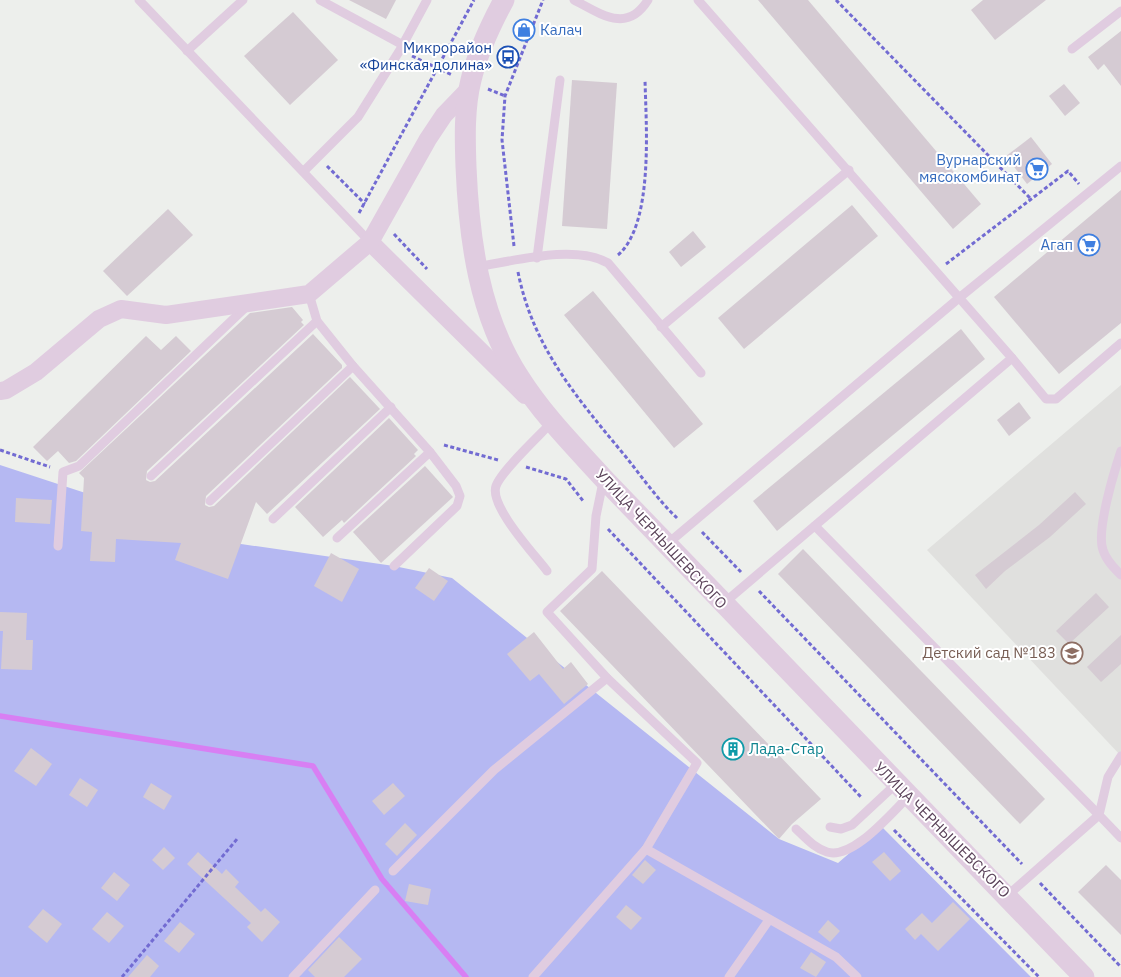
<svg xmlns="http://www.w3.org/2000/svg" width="1121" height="977" font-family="'IBM Plex Sans',sans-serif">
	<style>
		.education { fill: #e0e0de }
		.green { fill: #b5b8f2 }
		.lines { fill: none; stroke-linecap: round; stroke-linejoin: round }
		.stream { stroke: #d87ff3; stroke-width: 5.5 }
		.building { fill: #d5cbd3 }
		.path { stroke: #726bd2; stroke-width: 3; stroke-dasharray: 4 2.5; stroke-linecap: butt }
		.service { stroke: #e0cce0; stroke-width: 9 }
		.minor { stroke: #e0cce0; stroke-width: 18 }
		.tertiary { stroke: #e0cce0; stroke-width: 21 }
		.labels { text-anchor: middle; stroke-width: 4; stroke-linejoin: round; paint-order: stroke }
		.shop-label { font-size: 15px; fill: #366cbe; stroke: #fff; text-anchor: end }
		.transit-label { font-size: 15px; fill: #164399; stroke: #fff; text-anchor: end }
		.street-label { font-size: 15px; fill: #5b435a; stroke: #fff }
		.education-label { font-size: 15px; fill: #785e54; stroke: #fff; text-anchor: end }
		.culture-label { font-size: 15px; fill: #0d838f; stroke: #fff; text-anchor: start }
	</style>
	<rect width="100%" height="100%" fill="#edefec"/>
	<path class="education" d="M1121,385V756L927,550Z"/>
	<path class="green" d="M0,465L241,544L394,566L452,578L779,839L838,863L881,826L1031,977H0Z"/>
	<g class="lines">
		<path class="stream" d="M0,716L313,766L382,879L466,977"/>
	</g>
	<g class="building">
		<path d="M349,0H396L386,19Z"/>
		<path d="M758,0H808L981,204L953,229Z"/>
		<path d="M983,0H1046L995,40L971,10Z"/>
		<path d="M293,12L338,60L290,105L244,56Z"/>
		<path d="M1121,31V86L1104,64L1098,70L1088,57Z"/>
		<path d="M572,80L617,83L607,229L562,226Z"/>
		<path d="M1064,84L1080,103L1065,116L1049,96Z"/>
		<path d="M1031,137L1052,164L1027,184L1006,156Z"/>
		<path d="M1121,190V323L1059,374L994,297Z"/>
		<path d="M852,205L878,236L744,349L718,318Z"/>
		<path d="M168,209L193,235L127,296L103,271Z"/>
		<path d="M693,231L706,247L681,267L669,252Z"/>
		<path d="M593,291L703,424L674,448L564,315Z"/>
		<path d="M292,307L303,320L301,322L304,325L147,471L146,480L150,482L155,481L313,334L342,365V368L206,496L205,505L209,507L214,506L350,377L380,409L267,514L256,502L228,579L175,560L181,543L116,539L115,562L90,561L92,532L81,531L84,478L79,473L250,313Z"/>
		<path d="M961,329L985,359L777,531L753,501Z"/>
		<path d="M146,336L161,350L176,336L191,351L76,461L69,463L58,451L47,461L33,447Z"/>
		<path d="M1019,402L1031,418L1009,436L997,420Z"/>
		<path d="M389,418L418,450L414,454L416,456L344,523L342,520L323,537L295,507Z"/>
		<path d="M425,466L453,497L381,563L353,532Z"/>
		<path d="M1075,492L1086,504L1050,537L1005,571L986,589L975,575L1039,525Z"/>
		<path d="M16,498L52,500L50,524L15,522Z"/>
		<path d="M803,549L1045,799L1020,824L778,574Z"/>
		<path d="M331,553L359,569L342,602L314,586Z"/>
		<path d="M429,568L448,581L434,601L415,588Z"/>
		<path d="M602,571L821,799L792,824L779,839L560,611Z"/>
		<path d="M1096,593L1109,607L1069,644L1056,631Z"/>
		<path d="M0,612L27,613L26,640H33L32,670L1,669L3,631H0Z"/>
		<path d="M534,632L563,669L571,662L588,684L564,704L539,674L530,681L507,654Z"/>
		<path d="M1121,635V664L1101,682L1087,667Z"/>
		<path d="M31,748L52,764L36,786L14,771Z"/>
		<path d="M80,778L98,790L87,807L69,795Z"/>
		<path d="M151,783L172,796L164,810L143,797Z"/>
		<path d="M393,783L405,796L384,815L372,801Z"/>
		<path d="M405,823L417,835L397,856L385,844Z"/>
		<path d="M164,847L175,858L163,870L152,860Z"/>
		<path d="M198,852L222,874L226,869L239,882L235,887L261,912L265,908L280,922L262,942L247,927L251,923L187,864Z"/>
		<path d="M884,852L901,871L890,881L872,862Z"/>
		<path d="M645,860L656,870L643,884L632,875Z"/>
		<path d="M1106,865L1121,880V935L1078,892Z"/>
		<path d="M114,872L130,885L117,901L101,888Z"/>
		<path d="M409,884L431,889L428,905L405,901Z"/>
		<path d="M953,902L970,919L938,951L921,934L915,940L905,929L922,913L932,923Z"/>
		<path d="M626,905L642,918L631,930L616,917Z"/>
		<path d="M43,909L62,924L47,943L28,927Z"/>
		<path d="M107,912L124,926L109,943L92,929Z"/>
		<path d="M828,920L840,931L830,942L818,932Z"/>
		<path d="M180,922L195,934L179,953L164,941Z"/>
		<path d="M339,937L362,959L344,977H315L308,970Z"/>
		<path d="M811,952L826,962L816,977L800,968Z"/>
		<path d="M147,955L159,966L150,977H128Z"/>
	</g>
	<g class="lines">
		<g class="path">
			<path d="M836,0L1030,198"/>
			<path d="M412,56L452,75"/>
			<path d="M488,89L505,96"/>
			<path d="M327,166L365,204"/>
			<path d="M359,213L474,0"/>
			<path d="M394,234L427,269"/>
			<path d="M514,246L502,140L505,96L543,0"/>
			<path d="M618,255C654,224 646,125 645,80"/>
			<path d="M946,264L1068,171L1079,184"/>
			<path d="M518,272C533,348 578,399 626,457C642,477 658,500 677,518"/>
			<path d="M444,445L498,460"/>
			<path d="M0,450L50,467"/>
			<path d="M526,467L566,479L584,502"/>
			<path d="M608,529L861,797"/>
			<path d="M702,532L741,572"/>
			<path d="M759,591L1022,864"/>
			<path d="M894,830L1039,977"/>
			<path d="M1040,883L1121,967"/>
			<path d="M122,977L237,839"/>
		</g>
		<g class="service">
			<path d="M139,0L370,242"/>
			<path d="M320,0L403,45"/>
			<path d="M574,0C601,14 627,34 648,0"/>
			<path d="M698,0L1012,358L724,603"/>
			<path d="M1072,49L1121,11"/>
			<path d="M187,51L243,0"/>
			<path d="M304,171L358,117L400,50L427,0"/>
			<path d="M537,258L560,80"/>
			<path d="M476,267C514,261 575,244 608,263L701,373"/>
			<path d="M309,294L317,321L353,366L430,452L456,486L460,496L457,506L394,566"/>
			<path d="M661,327L849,170"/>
			<path d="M1012,358L1046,399H1056L1121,343"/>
			<path d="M1121,451C1114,472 1096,531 1103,550C1106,560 1114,568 1121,575"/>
			<path d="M151,476L317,321"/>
			<path d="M210,501L353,366"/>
			<path d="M273,519L391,407"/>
			<path d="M815,526L1099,815"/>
			<path d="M337,538L430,452"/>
			<path d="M666,545L959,298L1121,166"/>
			<path d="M58,546L63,472L79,466L247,306"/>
			<path d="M547,571C535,555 489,506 496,486C501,471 539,436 552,422"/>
			<path d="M1099,815L1108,777L1121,756"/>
			<path d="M830,827L841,829L852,825L896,784"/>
			<path d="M796,829C806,838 814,848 827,852C853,860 891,813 909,796"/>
			<path d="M646,849L836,957L857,977"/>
			<path d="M393,871L494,770L607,678"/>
			<path d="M1007,896L1099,815L1121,838"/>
			<path d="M293,977L375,890"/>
			<path d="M533,977L646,849L697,763L607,678L547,612L592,569L596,516L603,482"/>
			<path d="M729,977L769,920"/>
		</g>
		<g class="minor">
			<path d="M370,242L525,395"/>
			<path d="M0,391L6,390L36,372L99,319L121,309L166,315L309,294L370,242L428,139L444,115L470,88"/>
		</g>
		<path class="tertiary" d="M504,0C490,26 478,51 471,80C464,108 465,139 466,167C469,239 479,315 519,377C543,415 574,446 604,479L1084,977"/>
	</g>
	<defs>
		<g id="shop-ring" transform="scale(1.125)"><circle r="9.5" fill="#fff" stroke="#3f7fe0" stroke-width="1.5"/><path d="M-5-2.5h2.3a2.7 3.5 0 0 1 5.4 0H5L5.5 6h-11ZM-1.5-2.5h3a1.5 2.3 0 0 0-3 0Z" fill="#3f7fe0"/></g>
		<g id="bus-ring" transform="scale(1.125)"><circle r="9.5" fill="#fff" stroke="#1a4fb4" stroke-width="1.5"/><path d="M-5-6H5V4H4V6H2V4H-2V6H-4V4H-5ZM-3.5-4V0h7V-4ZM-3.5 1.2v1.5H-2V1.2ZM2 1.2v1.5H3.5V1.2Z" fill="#1a4fb4"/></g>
		<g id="supermarket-ring" transform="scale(1.125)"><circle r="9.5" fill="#fff" stroke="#3f7fe0" stroke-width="1.5"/><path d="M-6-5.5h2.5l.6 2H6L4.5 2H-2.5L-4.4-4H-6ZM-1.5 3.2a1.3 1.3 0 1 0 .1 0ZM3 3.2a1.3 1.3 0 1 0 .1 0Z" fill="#3f7fe0"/></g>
		<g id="school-ring" transform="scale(1.125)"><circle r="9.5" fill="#fff" stroke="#8d6e63" stroke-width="1.5"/><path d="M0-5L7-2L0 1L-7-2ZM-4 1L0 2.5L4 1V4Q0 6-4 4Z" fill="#8d6e63"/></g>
		<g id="building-ring" transform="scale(1.125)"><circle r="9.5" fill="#fff" stroke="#0f9aa8" stroke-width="1.5"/><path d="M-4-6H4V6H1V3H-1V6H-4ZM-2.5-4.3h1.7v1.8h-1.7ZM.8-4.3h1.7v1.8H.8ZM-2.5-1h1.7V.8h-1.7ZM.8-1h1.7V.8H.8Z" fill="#0f9aa8"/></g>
	</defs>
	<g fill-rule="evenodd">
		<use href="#shop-ring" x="524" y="30"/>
		<use href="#bus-ring" x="508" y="57"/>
		<use href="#supermarket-ring" x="1037" y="169"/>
		<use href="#supermarket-ring" x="1089" y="245"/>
		<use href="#school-ring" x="1072" y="653"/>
		<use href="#building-ring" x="733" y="749"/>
	</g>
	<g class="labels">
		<g class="shop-label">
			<text x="540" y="35" text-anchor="start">Калач</text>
			<text x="1021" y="165">Вурнарский<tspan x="1021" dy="17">мясокомбинат</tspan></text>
			<text x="1073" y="250">Агап</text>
		</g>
		<g class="transit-label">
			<text x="492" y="53">Микрорайон<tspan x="492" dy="17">«Финская долина»</tspan></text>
		</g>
		<g class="street-label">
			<text transform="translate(661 539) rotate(47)" y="5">УЛИЦА ЧЕРНЫШЕВСКОГО</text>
			<text transform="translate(942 830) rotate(45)" y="5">УЛИЦА ЧЕРНЫШЕВСКОГО</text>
		</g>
		<g class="education-label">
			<text x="1056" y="658">Детский сад №183</text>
		</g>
		<g class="culture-label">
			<text x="749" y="754">Лада-Стар</text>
		</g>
	</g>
</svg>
